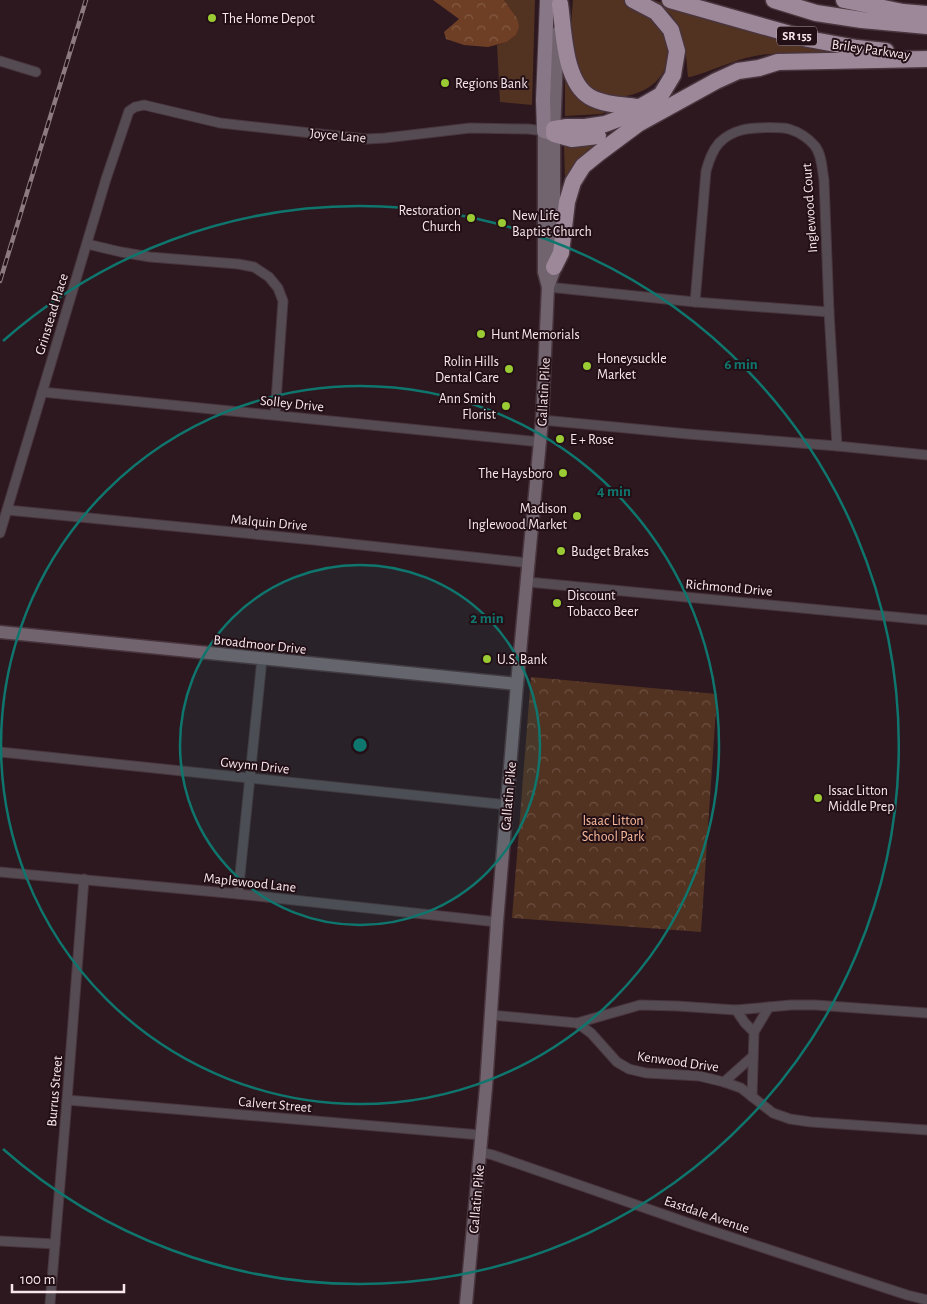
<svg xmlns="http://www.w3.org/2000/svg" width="927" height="1304" font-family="'Alegreya Sans',sans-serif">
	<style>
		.green { fill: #523221 }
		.forest { fill: url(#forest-crowns) }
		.park { fill: url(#park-crowns) }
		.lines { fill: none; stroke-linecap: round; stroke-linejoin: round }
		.minor-casing { stroke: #49353d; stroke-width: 11 }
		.secondary-casing { stroke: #49353d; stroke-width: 15 }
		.primary-casing { stroke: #49353d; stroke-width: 16 }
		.motorway-casing { stroke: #49353d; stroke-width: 19 }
		.minor { stroke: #544b53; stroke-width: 9 }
		.secondary { stroke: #71646f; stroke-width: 12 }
		.primary { stroke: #887786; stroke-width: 14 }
		.motorway { stroke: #9d889a; stroke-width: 16 }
		.rail-casing { stroke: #8c7a80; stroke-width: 4.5 }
		.rail { stroke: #230f16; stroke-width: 2.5; stroke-dasharray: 8; stroke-linecap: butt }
		.ring { fill: none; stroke: #0f766e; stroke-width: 2.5 }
		.poi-dot { fill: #9acb34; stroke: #230f16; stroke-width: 2 }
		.labels { text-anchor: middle; stroke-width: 4; stroke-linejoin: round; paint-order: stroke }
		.shield { fill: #230f16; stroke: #b7a6ac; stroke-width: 1 }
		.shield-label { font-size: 12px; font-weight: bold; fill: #f7e7ec }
		.poi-label { font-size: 14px; fill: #f7e7ec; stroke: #230f16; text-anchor: start }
		.street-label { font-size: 14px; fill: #f7e7ec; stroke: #230f16 }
		.park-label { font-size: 14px; fill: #fabb9a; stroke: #230f16 }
		.centre { fill: #0f766e; stroke: #230f16; stroke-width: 2.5 }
		.ring-label { font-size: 15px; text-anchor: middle; font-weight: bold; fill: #0f766e; stroke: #230f16; stroke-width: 4; stroke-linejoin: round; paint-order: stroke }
	</style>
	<defs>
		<pattern id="forest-crowns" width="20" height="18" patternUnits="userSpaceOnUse" patternTransform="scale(1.25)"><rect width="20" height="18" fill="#6e3f24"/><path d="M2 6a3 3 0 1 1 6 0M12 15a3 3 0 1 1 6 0" fill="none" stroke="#835b44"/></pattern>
		<pattern id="park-crowns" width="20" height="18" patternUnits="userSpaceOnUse" patternTransform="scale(1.25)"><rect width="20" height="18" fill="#523221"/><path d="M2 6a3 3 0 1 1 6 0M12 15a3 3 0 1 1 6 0" fill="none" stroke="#6c5041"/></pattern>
	</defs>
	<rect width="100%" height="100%" fill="#2d1820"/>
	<g class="green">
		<path d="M504,0H535L532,105L500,102L497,45L507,42L516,35L517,18Z"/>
		<path d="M573,0C586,0 599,0 612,0C616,0 623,0 627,0C633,2 646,14 652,18C664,28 663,29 667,43C679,91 606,116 581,79C568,60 571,22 573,0Z"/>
		<path d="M653,0L763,35L829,51L828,54C801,53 773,51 746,58C727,63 709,72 690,77H688C686,56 686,33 671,15C666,9 657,5 653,0Z"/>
		<path d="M565,77L609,111L601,114L565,116Z"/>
		<path d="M564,145H598L565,179Z"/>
	</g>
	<path class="forest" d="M433,0H504L517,18L519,27L516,35L507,42L488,47L464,45L446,39L444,32L459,19Z"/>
	<path class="park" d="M531,677L717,694L701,932L512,918Z"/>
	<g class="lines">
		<g class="minor-casing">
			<g id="minor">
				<path d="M0,61L36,72"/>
				<path d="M87,244L121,252L150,257L238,264L254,267L269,277L278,288L283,301L275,415"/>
				<path d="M548,287L695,302L829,312"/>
				<path d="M695,302L706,171C709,161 712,151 719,143C725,137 734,132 742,130C752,127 780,127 789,129C799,132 809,139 815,146C822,155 822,169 824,180L829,312L837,446"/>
				<path d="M42,392L540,442"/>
				<path d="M542,420L688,434L837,446L927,455"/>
				<path d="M7,510L314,540L529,563"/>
				<path d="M0,533L106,179L129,111L135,107L144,105L220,123L366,139L385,138L470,128L528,129L544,131"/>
				<path d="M528,582L927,620"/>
				<path d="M0,752L508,805"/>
				<path d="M0,872L238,894L497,922"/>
				<path d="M238,894L262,659"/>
				<path d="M736,1010L745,1023L754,1032L752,1097"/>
				<path d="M491,1015L577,1023L591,1033L617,1062L629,1069L646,1073L699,1076L724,1082L741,1088L773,1113L790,1119L811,1122L927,1130"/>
				<path d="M577,1023L640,1005L677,1006L736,1010L791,1005H815L927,1013"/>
				<path d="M754,1032L769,1007"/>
				<path d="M724,1082L753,1056"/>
				<path d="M67,1100L481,1135"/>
				<path d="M480,1152L493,1155L697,1226L907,1295L927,1300"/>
				<path d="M0,1241L55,1244"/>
				<path d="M50,1304L67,1100L84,879"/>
			</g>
		</g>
		<g class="secondary-casing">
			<g id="secondary">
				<path d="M548,287L544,272V131L551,129"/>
				<path d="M0,632L517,684"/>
				<path d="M466,1304L486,1087L497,922L517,684L542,420L548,287L554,271V134L558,32"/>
			</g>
		</g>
		<g class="primary-casing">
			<path id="primary" d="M547,0L543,100L544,131L554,134"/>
		</g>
		<g class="motorway-casing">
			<g id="motorway">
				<path d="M670,0L808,39L857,48L886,51"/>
				<path d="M774,0L816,13L862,20L927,26"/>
				<path d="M844,0L903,12L927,14"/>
				<path d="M560,4C564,31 564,82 590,97C604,105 623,105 639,107"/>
				<path d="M554,129L567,127H585L605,124L621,118L661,95L673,75L677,51L671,30L656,12L633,0"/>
				<path d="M554,134L572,139L598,136"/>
				<path d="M554,267L561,253L567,202L573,182L583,166L599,153L638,124L716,81L738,71L759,68L778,62L927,59"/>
			</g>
		</g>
		<use href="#minor" class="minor"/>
		<use href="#secondary" class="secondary"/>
		<use href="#primary" class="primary"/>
		<use href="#motorway" class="motorway"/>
		<g class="rail-casing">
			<path id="rail" d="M0,281L86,0"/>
		</g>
		<use href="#rail" class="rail"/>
	</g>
	<circle cx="360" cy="745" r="180" fill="#0f766e" fill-opacity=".12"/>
	<g class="ring">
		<circle cx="360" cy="745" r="180"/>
		<circle cx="360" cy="745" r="359"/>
		<path d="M3 341A539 539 0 1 1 3 1149"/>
	</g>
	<g class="poi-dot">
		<circle cx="212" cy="18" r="5"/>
		<circle cx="445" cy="83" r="5"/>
		<circle cx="471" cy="218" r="5"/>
		<circle cx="502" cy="223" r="5"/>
		<circle cx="481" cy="334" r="5"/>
		<circle cx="587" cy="366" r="5"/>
		<circle cx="509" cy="369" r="5"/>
		<circle cx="506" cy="406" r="5"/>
		<circle cx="560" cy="439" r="5"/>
		<circle cx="563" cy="473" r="5"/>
		<circle cx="577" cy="516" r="5"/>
		<circle cx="561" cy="551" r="5"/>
		<circle cx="557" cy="603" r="5"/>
		<circle cx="487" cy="659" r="5"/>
		<circle cx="818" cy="798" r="5"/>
	</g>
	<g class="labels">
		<rect class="shield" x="777" y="26.5" width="40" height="19" rx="4"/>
		<g class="shield-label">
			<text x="797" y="40">SR 155</text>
		</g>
		<g class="poi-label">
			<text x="222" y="23">The Home Depot</text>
			<text x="455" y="88">Regions Bank</text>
			<text x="461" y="215" text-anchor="end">Restoration<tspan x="461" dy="16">Church</tspan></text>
			<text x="512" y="220">New Life<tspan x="512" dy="16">Baptist Church</tspan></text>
			<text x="491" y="339">Hunt Memorials</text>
			<text x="597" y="363">Honeysuckle<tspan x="597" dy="16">Market</tspan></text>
			<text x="499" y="366" text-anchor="end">Rolin Hills<tspan x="499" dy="16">Dental Care</tspan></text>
			<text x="496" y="403" text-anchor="end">Ann Smith<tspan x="496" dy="16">Florist</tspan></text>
			<text x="570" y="444">E + Rose</text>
			<text x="553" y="478" text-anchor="end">The Haysboro</text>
			<text x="567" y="513" text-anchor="end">Madison<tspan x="567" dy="16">Inglewood Market</tspan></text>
			<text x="571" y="556">Budget Brakes</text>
			<text x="567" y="600">Discount<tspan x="567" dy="16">Tobacco Beer</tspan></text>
			<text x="497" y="664">U.S. Bank</text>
			<text x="828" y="795">Issac Litton<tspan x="828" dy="16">Middle Prep</tspan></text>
		</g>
		<g class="street-label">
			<text transform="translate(871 49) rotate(8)" y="5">Briley Parkway</text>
			<text transform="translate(338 135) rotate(5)" y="5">Joyce Lane</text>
			<text transform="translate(809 208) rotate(-94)" y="5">Inglewood Court</text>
			<text transform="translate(51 314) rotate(-73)" y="5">Grinstead Place</text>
			<text transform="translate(543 392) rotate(-87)" y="5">Gallatin Pike</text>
			<text transform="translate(292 403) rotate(6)" y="5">Solley Drive</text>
			<text transform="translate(269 522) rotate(5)" y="5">Malquin Drive</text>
			<text transform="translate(729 587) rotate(5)" y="5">Richmond Drive</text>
			<text transform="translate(260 644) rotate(6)" y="5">Broadmoor Drive</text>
			<text transform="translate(255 765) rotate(6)" y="5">Gwynn Drive</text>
			<text transform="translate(508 796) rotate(-85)" y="5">Gallatin Pike</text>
			<text transform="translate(250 882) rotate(6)" y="5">Maplewood Lane</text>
			<text transform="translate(678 1061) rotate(8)" y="5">Kenwood Drive</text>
			<text transform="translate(54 1091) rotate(-85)" y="5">Burrus Street</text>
			<text transform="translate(275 1104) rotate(5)" y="5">Calvert Street</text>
			<text transform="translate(476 1199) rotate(-85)" y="5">Gallatin Pike</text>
			<text transform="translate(707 1214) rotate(19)" y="5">Eastdale Avenue</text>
		</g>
		<g class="park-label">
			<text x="613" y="825">Isaac Litton<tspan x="613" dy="16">School Park</tspan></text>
		</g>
	</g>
	<circle cx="360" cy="745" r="8" class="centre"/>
	<g class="ring-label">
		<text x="741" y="369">6 min</text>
		<text x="614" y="496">4 min</text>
		<text x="487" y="623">2 min</text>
	</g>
	<path d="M12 1284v8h112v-8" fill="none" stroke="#f7e7ec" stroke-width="2.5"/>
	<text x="20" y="1284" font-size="15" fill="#f7e7ec" stroke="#230f16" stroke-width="4" paint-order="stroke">100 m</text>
</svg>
